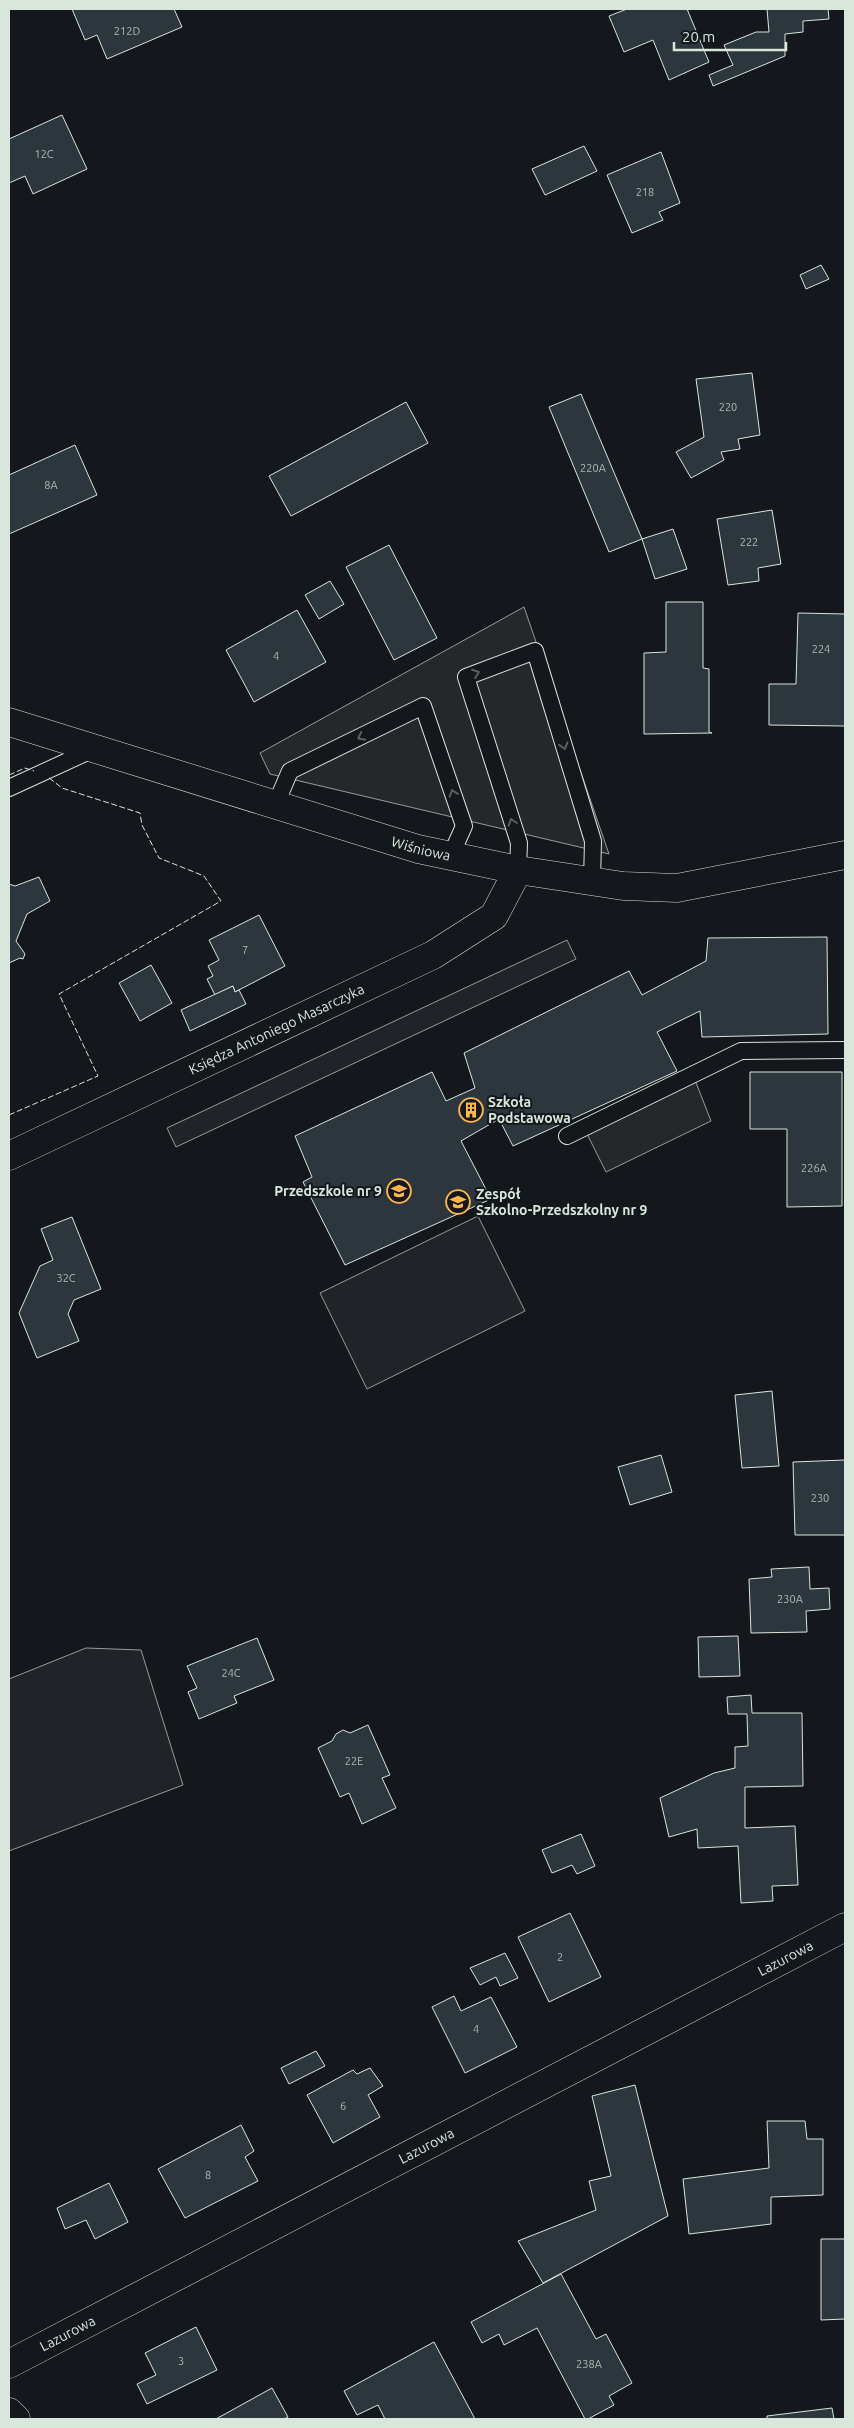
<svg xmlns="http://www.w3.org/2000/svg" width="854" height="2428" font-family="Ubuntu,sans-serif">
	<style>
		.green { fill: #202428; stroke: #939e99 }
		.parking { fill: #24282b; stroke: #939e99 }
		.building { fill: #2c363c; stroke: #d8e6dc }
		.lines { fill: none; stroke-linecap: round; stroke-linejoin: round }
		.lane-casing { stroke: #d8e6dc; stroke-width: 18 }
		.street-casing { stroke: #d8e6dc; stroke-width: 29 }
		.lane { stroke: #14181c; stroke-width: 16 }
		.street { stroke: #14181c; stroke-width: 28 }
		.fence { stroke: #d8e6dc; stroke-width: 1; stroke-dasharray: 6 2.5; stroke-linecap: butt }
		.oneway { stroke: #59605f }
		.labels { text-anchor: middle; stroke-width: 4; stroke-linejoin: round; paint-order: stroke }
		.number-label { font-size: 11px; fill: #adbab4 }
		.street-label { font-size: 14px; fill: #d8e6dc; stroke: #14181c }
		.poi-label { font-size: 14px; font-weight: bold; fill: #d8e6dc; stroke: #14181c; text-anchor: start }
	</style>
	<rect width="100%" height="100%" fill="#14181c"/>
	<g class="green">
		<path d="M567,940L576,959L176,1147L167,1128Z"/>
		<path d="M478,1216L525,1311L367,1389L320,1293Z"/>
		<path d="M86,1648L141,1650L183,1785L9,1851V1679Z"/>
	</g>
	<g class="parking">
		<path d="M524,607L609,854L270,774L260,753Z"/>
		<path d="M693,1075L711,1121L606,1172L584,1128Z"/>
	</g>
	<g class="building">
		<path d="M72,9H174L182,27L107,59L97,35L85,40Z"/>
		<path d="M627,9H687L709,62L669,80L653,40L624,52L609,16Z"/>
		<path d="M767,9H828L829,19L803,21V32L785,34V56L713,86L709,75L733,65L724,45L756,32H769Z"/>
		<path d="M62,115L87,169L33,194L25,176L9,183V139Z"/>
		<path d="M584,146L597,171L545,195L532,169Z"/>
		<path d="M661,152L680,203L659,212L663,220L632,233L607,175Z"/>
		<path d="M821,265L829,279L806,289L800,275Z"/>
		<path d="M752,373L760,435L738,439L740,449L721,452L724,460L691,478L676,452L704,437L696,379Z"/>
		<path d="M581,394L642,539L673,529L687,569L655,579L642,539L609,552L549,407Z"/>
		<path d="M406,402L428,443L291,516L269,476Z"/>
		<path d="M75,445L97,495L9,534V475Z"/>
		<path d="M772,510L781,564L758,568L759,581L728,585L717,519Z"/>
		<path d="M389,545L437,638L394,660L346,567Z"/>
		<path d="M330,581L344,604L319,619L305,595Z"/>
		<path d="M666,602H703V668L709,669V732L712,733L644,734V653L666,652Z"/>
		<path d="M297,610L326,662L254,702L226,650Z"/>
		<path d="M798,613L845,614V726L769,725V684H796Z"/>
		<path d="M39,877L50,901L27,914L16,941L25,954L23,959L20,958L9,963V884L15,886Z"/>
		<path d="M259,915L285,966L235,992L233,986L215,995L207,979L213,976L208,966L219,960L209,940Z"/>
		<path d="M827,937L828,1034L702,1037L700,1011L657,1032L677,1071L513,1146L499,1119L461,1141L491,1199L345,1265L303,1182L312,1177L295,1136L432,1072L446,1101L475,1088L464,1053L629,971L642,995L706,961L708,938Z"/>
		<path d="M151,965L172,1003L140,1021L119,983Z"/>
		<path d="M233,986L235,992L239,990L246,1004L190,1031L181,1010Z"/>
		<path d="M750,1072H842V1206L787,1207V1129H750Z"/>
		<path d="M72,1217L101,1289L74,1300L68,1314L79,1341L37,1358L19,1313L40,1266L53,1260L41,1229Z"/>
		<path d="M772,1391L779,1466L742,1468L735,1395Z"/>
		<path d="M661,1455L672,1492L630,1505L618,1467Z"/>
		<path d="M845,1460V1535H795L793,1462Z"/>
		<path d="M809,1567L810,1589L829,1588L830,1609L806,1611L807,1632L751,1633L749,1579L772,1577L771,1569Z"/>
		<path d="M738,1636L740,1676L699,1677L698,1637Z"/>
		<path d="M257,1638L274,1680L234,1696L237,1703L199,1719L188,1692L197,1688L187,1666Z"/>
		<path d="M751,1695L752,1713H802L803,1786L745,1787V1828L795,1826L798,1885L772,1886L773,1901L741,1903L738,1846L698,1848L697,1829L669,1837L660,1798L714,1773L735,1768V1747L748,1746L747,1714H728L727,1697Z"/>
		<path d="M368,1725L390,1775L382,1778L396,1808L362,1824L349,1793L340,1797L318,1748L332,1741L336,1734L343,1730L350,1733Z"/>
		<path d="M581,1834L595,1866L577,1874L572,1865L552,1873L542,1850Z"/>
		<path d="M570,1913L601,1977L549,2002L518,1937Z"/>
		<path d="M505,1953L518,1978L500,1986L496,1977L480,1985L470,1968Z"/>
		<path d="M454,1996L461,2011L491,1997L517,2047L465,2073L432,2007Z"/>
		<path d="M316,2051L325,2066L289,2084L281,2068Z"/>
		<path d="M370,2068L383,2086L368,2095L380,2117L333,2143L307,2095L353,2070L357,2074Z"/>
		<path d="M635,2085L668,2216L543,2283L518,2241L596,2210L589,2181L611,2176L592,2096Z"/>
		<path d="M767,2121H805L807,2139H823V2195L771,2197V2224L689,2234L683,2179L769,2168Z"/>
		<path d="M241,2125L254,2151L245,2157L258,2181L185,2218L158,2169Z"/>
		<path d="M109,2183L128,2222L95,2239L86,2220L65,2229L57,2208Z"/>
		<path d="M821,2239H845V2319L821,2320Z"/>
		<path d="M561,2274L596,2339L606,2334L632,2383L609,2396L614,2405L588,2419H585L537,2328L504,2345L499,2334L482,2343L471,2322Z"/>
		<path d="M196,2327L217,2370L147,2404L137,2384L156,2375L145,2353Z"/>
		<path d="M434,2342L475,2419H385L378,2405L357,2415L344,2391Z"/>
		<path d="M272,2388L288,2417L284,2419H216Z"/>
		<path d="M832,2408L834,2419H767V2416Z"/>
	</g>
	<g class="lines">
		<g class="lane-casing">
			<g id="lane">
				<path d="M9,788L96,748"/>
				<path d="M275,806L290,771L423,706L464,826L451,855"/>
				<path d="M518,870L519,843L466,677L535,651L593,841L592,881"/>
				<path d="M567,1136L741,1051L845,1050"/>
			</g>
		</g>
		<g class="street-casing">
			<g id="street">
				<path id="s1" d="M9,722L418,849L518,870L623,886L677,888L845,855"/>
				<path id="s2" d="M9,1156L433,955L494,916L518,870"/>
				<path id="s3" d="M9,2364L845,1927"/>
				<path d="M9,2412L16,2419"/>
			</g>
		</g>
		<use href="#lane" class="lane"/>
		<use href="#street" class="street"/>
		<g class="fence">
			<path d="M9,775L25,768L34,771"/>
			<path d="M9,1115L98,1076L59,994L221,901L204,876L159,858L142,825L140,813L62,788L48,777"/>
		</g>
	</g>
	<defs><path id="oneway-chevron" d="M-2-3.5L2.5 0L-2 3.5" fill="none" stroke-width="1.6" stroke-linecap="round" stroke-linejoin="round" transform="scale(1.25)"/></defs>
	<g class="oneway">
		<use href="#oneway-chevron" transform="translate(476 673) rotate(-20)"/>
		<use href="#oneway-chevron" transform="translate(361 737) rotate(153)"/>
		<use href="#oneway-chevron" transform="translate(564 746) rotate(73)"/>
		<use href="#oneway-chevron" transform="translate(453 793) rotate(-109)"/>
		<use href="#oneway-chevron" transform="translate(512 822) rotate(-108)"/>
	</g>
	<defs>
		<g id="building-ring" transform="scale(1.25)"><circle r="9.5" fill="#14181c" stroke="#ffb74d" stroke-width="1.5"/><path d="M-4-6H4V6H1V3H-1V6H-4ZM-2.5-4.3h1.7v1.8h-1.7ZM.8-4.3h1.7v1.8H.8ZM-2.5-1h1.7V.8h-1.7ZM.8-1h1.7V.8H.8Z" fill="#ffb74d"/></g>
		<g id="school-ring" transform="scale(1.25)"><circle r="9.5" fill="#14181c" stroke="#ffb74d" stroke-width="1.5"/><path d="M0-5L7-2L0 1L-7-2ZM-4 1L0 2.5L4 1V4Q0 6-4 4Z" fill="#ffb74d"/></g>
	</defs>
	<g fill-rule="evenodd">
		<use href="#building-ring" x="471" y="1110"/>
		<use href="#school-ring" x="399" y="1191"/>
		<use href="#school-ring" x="458" y="1202"/>
	</g>
	<g class="labels">
		<g class="number-label">
			<text x="127" y="35">212D</text>
			<text x="44" y="158">12C</text>
			<text x="645" y="196">218</text>
			<text x="728" y="411">220</text>
			<text x="593" y="472">220A</text>
			<text x="51" y="489">8A</text>
			<text x="749" y="546">222</text>
			<text x="821" y="653">224</text>
			<text x="276" y="660">4</text>
			<text x="245" y="954">7</text>
			<text x="814" y="1172">226A</text>
			<text x="66" y="1282">32C</text>
			<text x="820" y="1502">230</text>
			<text x="790" y="1603">230A</text>
			<text x="231" y="1677">24C</text>
			<text x="354" y="1765">22E</text>
			<text x="560" y="1961">2</text>
			<text x="476" y="2033">4</text>
			<text x="343" y="2110">6</text>
			<text x="208" y="2179">8</text>
			<text x="181" y="2365">3</text>
			<text x="589" y="2368">238A</text>
		</g>
		<g class="street-label">
			<text dy="5" stroke="none"><textPath href="#s1" startOffset="431">Wiśniowa</textPath></text>
			<text dy="5" stroke="none"><textPath href="#s2" startOffset="296">Księdza Antoniego Masarczyka</textPath></text>
			<text dy="5" stroke="none"><textPath href="#s3" startOffset="876">Lazurowa</textPath></text>
			<text dy="5" stroke="none"><textPath href="#s3" startOffset="471">Lazurowa</textPath></text>
			<text dy="5" stroke="none"><textPath href="#s3" startOffset="66">Lazurowa</textPath></text>
		</g>
		<g class="poi-label">
			<text x="488" y="1107">Szkoła<tspan x="488" dy="16">Podstawowa</tspan></text>
			<text x="382" y="1196" text-anchor="end">Przedszkole nr 9</text>
			<text x="476" y="1199">Zespół<tspan x="476" dy="16">Szkolno-Przedszkolny nr 9</tspan></text>
		</g>
	</g>
	<rect width="854" height="2428" fill="none" stroke="#d8e6dc" stroke-width="20"/>
	<path d="M674 42v8h112v-8" fill="none" stroke="#d8e6dc" stroke-width="2.5"/>
	<text x="682" y="42" font-size="15" fill="#d8e6dc" stroke="#14181c" stroke-width="4" paint-order="stroke">20 m</text>
</svg>
